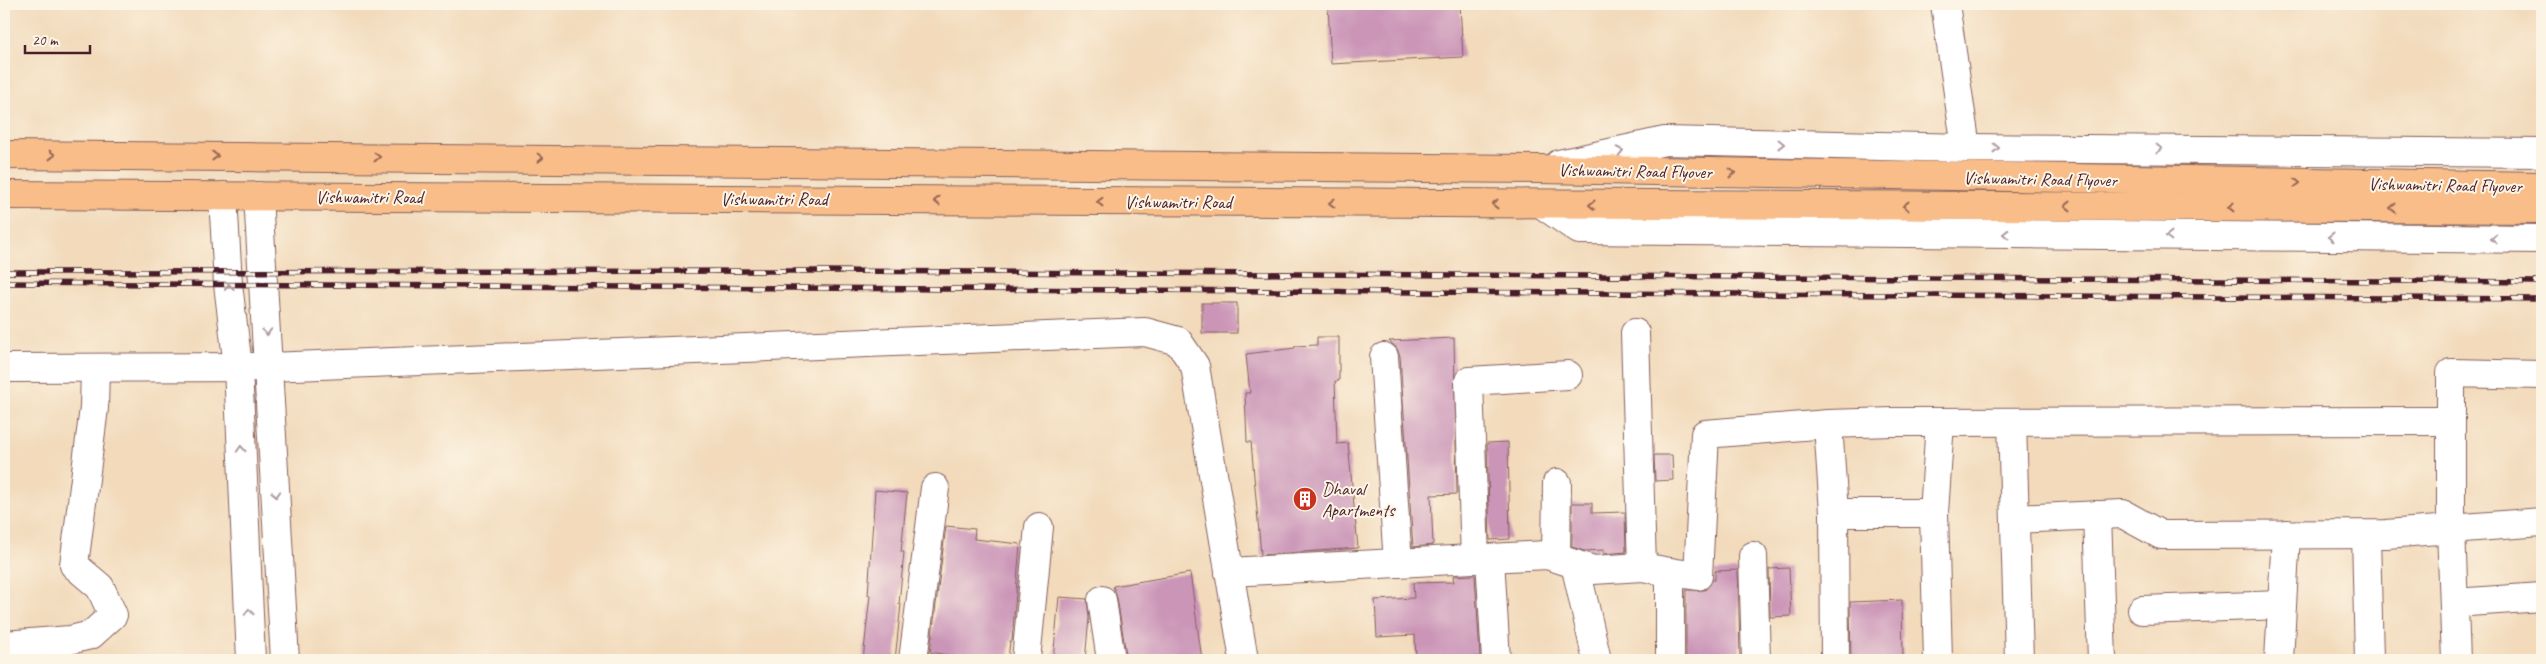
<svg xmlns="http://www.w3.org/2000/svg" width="2546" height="664" font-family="Caveat,sans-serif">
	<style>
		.building { fill: #cb95b8 }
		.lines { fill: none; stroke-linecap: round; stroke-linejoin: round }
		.minor-casing { stroke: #85605d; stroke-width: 30 }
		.major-casing { stroke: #85605d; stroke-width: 30 }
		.minor { stroke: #fff; stroke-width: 28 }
		.major { stroke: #f8bd89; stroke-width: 28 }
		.rail-casing { stroke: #4a1f2b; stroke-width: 5.5 }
		.rail { stroke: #fcf5e5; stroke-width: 4; stroke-dasharray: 11; stroke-linecap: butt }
		.oneway { stroke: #ae9aa0 }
		.oneway2 { stroke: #986655 }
		.labels { text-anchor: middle; stroke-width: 4; stroke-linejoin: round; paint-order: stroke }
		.street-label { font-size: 18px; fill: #4a1f2b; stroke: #fcf5e5 }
		.poi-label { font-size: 18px; fill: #4a1f2b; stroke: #fcf5e5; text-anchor: start }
	</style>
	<rect width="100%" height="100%" fill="#fcf5e5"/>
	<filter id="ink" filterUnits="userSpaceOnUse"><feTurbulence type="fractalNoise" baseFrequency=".02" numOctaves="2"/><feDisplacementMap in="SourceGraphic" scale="10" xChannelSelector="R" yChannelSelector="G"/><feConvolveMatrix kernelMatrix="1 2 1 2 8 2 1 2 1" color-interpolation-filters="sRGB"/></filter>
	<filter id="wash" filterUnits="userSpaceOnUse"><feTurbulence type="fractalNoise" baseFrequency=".0096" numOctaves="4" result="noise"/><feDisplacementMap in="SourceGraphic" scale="20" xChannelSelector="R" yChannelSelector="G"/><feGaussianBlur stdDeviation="1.12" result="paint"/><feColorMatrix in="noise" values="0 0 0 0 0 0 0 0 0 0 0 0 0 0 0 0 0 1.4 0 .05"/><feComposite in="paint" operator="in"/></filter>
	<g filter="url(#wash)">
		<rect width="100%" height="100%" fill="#f2dabb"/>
		<g id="blocks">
			<g class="building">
				<path d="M1328,4H1460L1463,57L1331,64Z"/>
				<rect x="1202" y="303" width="35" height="30"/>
				<path d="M1317,337H1339V381H1335L1337,444L1348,443L1358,548L1261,555L1251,442H1247L1245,393H1250L1246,354L1295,348V346L1317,345Z"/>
				<path d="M1454,338L1457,494L1431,495L1433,545L1413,547L1400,356L1397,348L1389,341Z"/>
				<path d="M1508,442L1510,539L1490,540L1487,443Z"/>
				<path d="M1654,455H1672L1673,480L1655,481Z"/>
				<path d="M875,490L907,493L901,552H904L899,604H901L895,660H863L870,595H868Z"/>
				<path d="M1572,503H1592V513L1625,512L1626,552L1604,554V550L1584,551L1572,547Z"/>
				<path d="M946,526L975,529L974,539L1020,544L1012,641H1010L1008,660H976L930,652Z"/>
				<path d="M1789,568L1791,616L1770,617L1769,569Z"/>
				<path d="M1738,570L1740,657L1686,660V590H1705L1712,580H1715V571Z"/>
				<path d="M1190,573L1202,660H1127L1117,598L1113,586Z"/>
				<path d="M1475,575L1480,657L1416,660L1415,635L1377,637L1375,600L1414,598L1413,583L1454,582L1453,576Z"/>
				<path d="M1059,597L1087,599L1089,618L1085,660H1053Z"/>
				<path d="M1902,600L1903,660H1851L1850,602Z"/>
			</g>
		</g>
	</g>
	<g filter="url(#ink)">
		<use href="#blocks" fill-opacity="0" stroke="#85605d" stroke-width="1"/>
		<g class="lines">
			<g class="minor-casing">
				<g id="minor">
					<path d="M1945,4L1966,148"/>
					<path d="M1559,164L1665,141L1966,148L2542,153"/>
					<path d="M223,196L228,284L238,367L251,660"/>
					<path d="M258,196L285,660"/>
					<path d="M1543,205L1579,230L2542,239"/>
					<path d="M1635,333L1642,567"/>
					<path d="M1384,357L1398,563"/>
					<path d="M4,368L269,367L1145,332L1178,341L1195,366L1244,660"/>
					<path d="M2012,422L2019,660"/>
					<path d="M1828,424L1834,513L1835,660"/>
					<path d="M1834,513H1934L1938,660"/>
					<path d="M1934,513L1940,422"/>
					<path d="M2097,515L2102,660"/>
					<path d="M2015,519L2123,514L2161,535L2386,534L2542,522"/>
					<path d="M2366,535L2369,660"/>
					<path d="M1753,556L1756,660"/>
					<path d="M1490,558L1496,660"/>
					<path d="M1556,558L1557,483"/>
					<path d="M1475,559L1469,381L1568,375"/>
					<path d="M1575,564L1597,660"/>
					<path d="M1229,572L1547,555L1593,570L1642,567L1670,572V660"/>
					<path d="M1670,572L1698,576L1705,434L1828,424L1893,422L2451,421"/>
					<path d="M1102,600L1111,660"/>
					<path d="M2454,603L2542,597"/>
					<path d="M2142,610L2282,605"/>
					<path d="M4,645L70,640L91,635L113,615L100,587L74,565L94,408L95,368"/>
					<path d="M913,660L935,488"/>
					<path d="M1026,660L1039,527"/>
					<path d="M2279,660L2286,534"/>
					<path d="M2456,660L2451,529V373L2542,375"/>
				</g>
			</g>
			<g class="major-casing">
				<g id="major">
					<path d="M4,155L1538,169L2542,186"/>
					<path d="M4,195L2542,209"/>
				</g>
			</g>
			<use href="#minor" class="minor"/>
			<use href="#major" class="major"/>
			<g class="rail-casing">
				<g id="rail">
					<path d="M4,272L820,271L2542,282"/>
					<path d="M4,283L2542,299"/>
				</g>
			</g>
			<use href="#rail" class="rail"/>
		</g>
		<defs><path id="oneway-chevron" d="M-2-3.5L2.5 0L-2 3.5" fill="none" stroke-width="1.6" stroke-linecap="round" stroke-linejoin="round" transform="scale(1.25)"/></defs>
		<g class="oneway">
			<use href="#oneway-chevron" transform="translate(1781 144) rotate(1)"/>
			<use href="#oneway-chevron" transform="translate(1996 148) rotate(1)"/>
			<use href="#oneway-chevron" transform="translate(2159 149) rotate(1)"/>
			<use href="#oneway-chevron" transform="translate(1620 151) rotate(-12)"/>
			<use href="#oneway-chevron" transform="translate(2006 234) rotate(-179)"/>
			<use href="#oneway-chevron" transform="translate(2169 236) rotate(-179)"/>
			<use href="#oneway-chevron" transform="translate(2331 237) rotate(-179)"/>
			<use href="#oneway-chevron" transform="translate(2494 239) rotate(-179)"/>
			<use href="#oneway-chevron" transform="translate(229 287) rotate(-95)"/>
			<use href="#oneway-chevron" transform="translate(267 332) rotate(86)"/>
			<use href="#oneway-chevron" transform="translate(241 449) rotate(-93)"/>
			<use href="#oneway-chevron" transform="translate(276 494) rotate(87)"/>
			<use href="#oneway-chevron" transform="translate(249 612) rotate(-93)"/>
		</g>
		<g class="oneway2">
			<use href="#oneway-chevron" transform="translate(52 155)"/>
			<use href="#oneway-chevron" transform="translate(215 156)"/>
			<use href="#oneway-chevron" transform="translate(377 157)"/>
			<use href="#oneway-chevron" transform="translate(540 158) rotate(1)"/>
			<use href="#oneway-chevron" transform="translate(1732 173) rotate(1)"/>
			<use href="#oneway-chevron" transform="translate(2297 183) rotate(1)"/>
			<use href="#oneway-chevron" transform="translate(937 201) rotate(-180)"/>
			<use href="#oneway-chevron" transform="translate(1100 202) rotate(-180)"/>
			<use href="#oneway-chevron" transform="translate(1332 203) rotate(-180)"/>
			<use href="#oneway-chevron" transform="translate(1495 204) rotate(-180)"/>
			<use href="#oneway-chevron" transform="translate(1592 205) rotate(-180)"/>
			<use href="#oneway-chevron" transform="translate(1906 206) rotate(-180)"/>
			<use href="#oneway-chevron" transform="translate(2068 206) rotate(-180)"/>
			<use href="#oneway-chevron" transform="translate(2231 207) rotate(-180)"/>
			<use href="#oneway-chevron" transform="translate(2393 208) rotate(-180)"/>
		</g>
	</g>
	<defs>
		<g id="building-disc" transform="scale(1.25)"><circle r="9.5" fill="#c8321e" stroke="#fcf5e5"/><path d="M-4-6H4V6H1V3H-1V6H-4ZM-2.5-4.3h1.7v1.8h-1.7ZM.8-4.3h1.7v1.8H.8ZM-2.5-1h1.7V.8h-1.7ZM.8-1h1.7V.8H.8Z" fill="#fff"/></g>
	</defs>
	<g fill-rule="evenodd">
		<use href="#building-disc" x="1305" y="499"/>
	</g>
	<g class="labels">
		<g class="street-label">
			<text transform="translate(1635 171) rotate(1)" y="6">Vishwamitri Road Flyover</text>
			<text transform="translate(2040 179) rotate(1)" y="6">Vishwamitri Road Flyover</text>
			<text transform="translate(2445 185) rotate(1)" y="6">Vishwamitri Road Flyover</text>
			<text x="369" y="203">Vishwamitri Road</text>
			<text x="774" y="205">Vishwamitri Road</text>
			<text x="1178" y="208">Vishwamitri Road</text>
		</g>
		<g class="poi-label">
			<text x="1322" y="495">Dhaval<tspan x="1322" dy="21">Apartments</tspan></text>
		</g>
	</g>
	<rect width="2546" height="664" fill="none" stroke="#fcf5e5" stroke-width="20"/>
	<path d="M25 45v8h65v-8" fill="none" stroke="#4a1f2b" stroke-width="2.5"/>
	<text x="32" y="45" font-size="15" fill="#4a1f2b" stroke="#fcf5e5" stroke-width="4" paint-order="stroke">20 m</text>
</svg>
